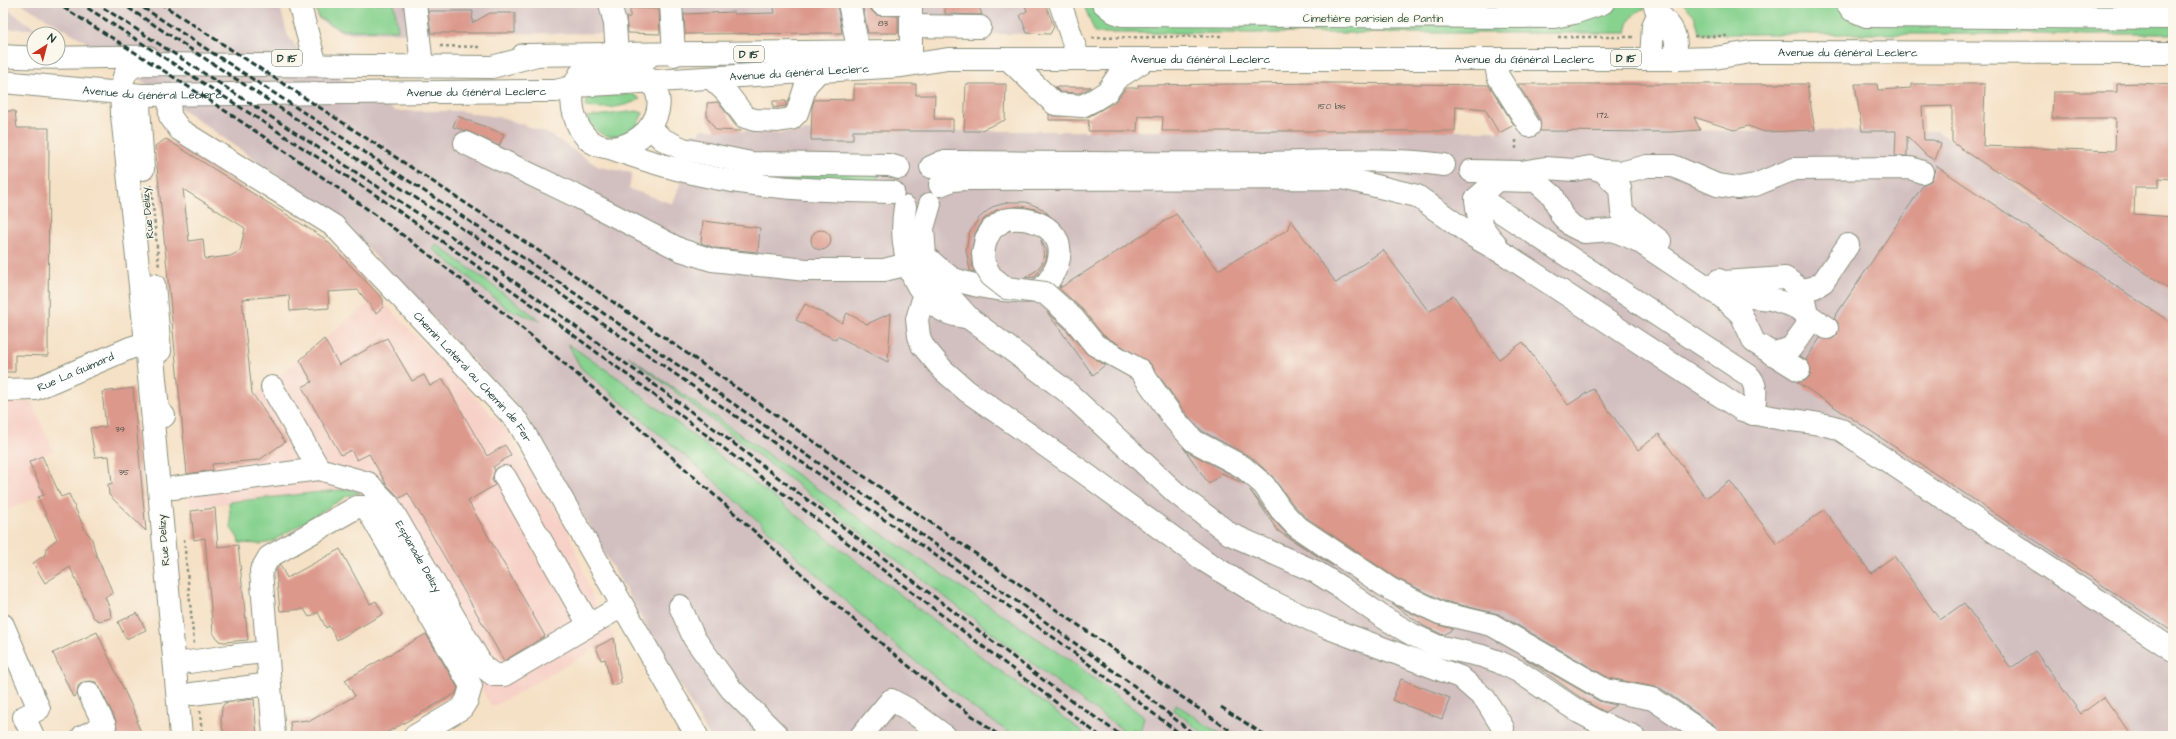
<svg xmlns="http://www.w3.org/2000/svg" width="2176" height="739" font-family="'Architects Daughter',sans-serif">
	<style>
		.built { fill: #f7d1c7 }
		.industrial { fill: #d2bfc0 }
		.green { fill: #87d28f; stroke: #538862 }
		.building { fill: #db988b; fill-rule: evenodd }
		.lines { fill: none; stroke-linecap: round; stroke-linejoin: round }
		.minor-casing { stroke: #8a8f7d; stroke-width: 24 }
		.major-casing { stroke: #8a8f7d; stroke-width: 24 }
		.path { stroke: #8a8f7d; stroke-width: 2.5; stroke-dasharray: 3 3; stroke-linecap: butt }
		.minor { stroke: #fff; stroke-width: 22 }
		.major { stroke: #fff; stroke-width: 22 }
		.rail { stroke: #1f3d34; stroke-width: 3; stroke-dasharray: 6 3; stroke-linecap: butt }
		.minor-bridge-casing { stroke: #8a8f7d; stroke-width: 24; stroke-linecap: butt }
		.minor-bridge { stroke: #fff; stroke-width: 22 }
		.labels { text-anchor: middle; stroke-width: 3; stroke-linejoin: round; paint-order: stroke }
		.number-label { font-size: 9px; fill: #4e544a }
		.shield { fill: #fbf7ec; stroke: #61756b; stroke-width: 1 }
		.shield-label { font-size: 10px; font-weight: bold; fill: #1f3d34 }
		.park-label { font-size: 11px; fill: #345b46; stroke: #fbf7ec }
		.street-label { font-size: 11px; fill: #1f3d34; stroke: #fbf7ec }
	</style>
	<rect width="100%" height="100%" fill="#fbf7ec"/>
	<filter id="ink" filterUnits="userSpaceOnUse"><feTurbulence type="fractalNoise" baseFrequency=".025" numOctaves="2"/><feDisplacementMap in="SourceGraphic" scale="8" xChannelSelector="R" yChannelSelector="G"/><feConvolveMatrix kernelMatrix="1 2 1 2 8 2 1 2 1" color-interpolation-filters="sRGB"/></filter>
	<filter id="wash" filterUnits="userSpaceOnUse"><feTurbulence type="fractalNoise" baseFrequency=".012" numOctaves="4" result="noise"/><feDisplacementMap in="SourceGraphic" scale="16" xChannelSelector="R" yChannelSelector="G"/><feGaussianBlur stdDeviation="0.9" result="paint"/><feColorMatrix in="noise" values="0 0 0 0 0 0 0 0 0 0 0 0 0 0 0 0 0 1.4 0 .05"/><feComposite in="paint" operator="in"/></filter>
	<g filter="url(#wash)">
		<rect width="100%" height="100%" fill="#f5e1c6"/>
		<g class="built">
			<path d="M383,302L503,426L568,530L594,602L614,638L492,707L378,508L364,494L354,492L331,493L190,507L186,467L259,460L285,442L254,396L369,303Z"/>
			<path d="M3,402H31L53,450L42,456L57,488L3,512Z"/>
		</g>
		<g class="industrial">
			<path d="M20,3H279L288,36L298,49L395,111H458L504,118L549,134L599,167L632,173L629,189L673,204L684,172L692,133H700L701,129L778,133L811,131V140H853V131H1498L1518,123L1522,130L1937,131L2173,292V736H709L526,416L339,218L80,38Z"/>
			<path d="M313,3H1040L1049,30L1028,34L343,33L318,19Z"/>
			<path d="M3,6L36,29H3Z"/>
		</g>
		<g class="green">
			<path d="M314,3H394L398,30H342L319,18Z"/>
			<path d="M1083,3H1663C1642,10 1630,9 1626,33H1095Z"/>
			<path d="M1682,3H2173V34H1700L1694,15Z"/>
			<path d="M633,94L640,99C624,108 604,109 585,107L588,99L593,96Z"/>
			<path d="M637,111L643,113L635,130C612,139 600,141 587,117Z"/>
			<path d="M686,160L878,173V180L874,184L790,183Z"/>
			<path d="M436,244L541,321L508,309L433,249Z"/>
			<path d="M568,344L621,380L967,646L1088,736H1014L975,709L884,636L711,478L581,368Z"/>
			<path d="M628,356L879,532L1071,661L1144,717L1140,732L1133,729L1127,733L1078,698Z"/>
			<path d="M349,489L361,493L347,496L271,542L261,544L239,543L238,538L231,528L229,502Z"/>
			<path d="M1176,704L1223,736H1206L1173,709Z"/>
		</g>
		<g id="blocks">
			<g class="building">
				<path d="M773,3H837L842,33L685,34L684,14L734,12V14L775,13Z"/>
				<path d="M862,3H870L871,10L876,15L898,16V33H868Z"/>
				<path d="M945,3H978L982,15L945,14Z"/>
				<path d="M1024,3H1045L1054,27L1050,34L1027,33L1020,15L1027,11Z"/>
				<path d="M630,8L659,9L660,34L628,33L626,18L630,17Z"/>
				<path d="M428,11H473L472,23L490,13H515V33H431Z"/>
				<path d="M1332,83L1489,85L1514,125L1499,133L1485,109L1456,106L1455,131H1162L1163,117L1138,116L1137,131H1088L1089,120H1049V114L1054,116L1088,117L1115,102L1126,88H1138V85Z"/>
				<path d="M2138,83L2173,85V179L2159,178V187H2135L2134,214L2173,217V292L1999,171H1995L1952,142V106L1922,107L1924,140H1933L1941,144L1935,160L1927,156L1907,136V156H1895L1896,131H1862L1855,84H1877L1878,90L1911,88V84H1985L1983,146L2115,151L2116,118H2052L2053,92H2117V84Z"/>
				<path d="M854,84H916V95H935L934,119H953V131H853V140H811L812,108L814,100L854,99Z"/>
				<path d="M966,84H1006L1005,120L979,131H964Z"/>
				<path d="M1518,84H1807L1815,130L1765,132L1748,126L1734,130L1694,117L1700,130L1671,132L1540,131V119Z"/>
				<path d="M1055,87H1091L1079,93L1060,92Z"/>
				<path d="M773,101H786V106L773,108Z"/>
				<path d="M718,102L735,125L742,131L716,130L707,117V103Z"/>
				<path d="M3,111H15L17,128H49L48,356L15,355V372H3Z"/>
				<path d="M457,116L504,134L499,146L470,132L453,127Z"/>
				<path d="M166,139L324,238L383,299V307L376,313L358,290L328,292L329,308L290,311L289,295L242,299L252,393L285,442L259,460L212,464L213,470L187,474L155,146ZM183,189L245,228L240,251L230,256L205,259L203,239L189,241Z"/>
				<path d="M1936,166L2173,324V632L1797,382L1805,381L1810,376L1811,370L1806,360L1820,338L1832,339L1837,335L1838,323L1834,318L1924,184L1931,181Z"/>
				<path d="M1009,202H1026L1043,209L1049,215L1035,209L1020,206L996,210L984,219L975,233L971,254L974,272L970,271L966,250L969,233L979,218L992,207Z"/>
				<path d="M1176,214L1218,270L1287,230L1291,220L1336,283L1383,250L1429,312L1453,295L1499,359L1523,342L1568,405L1593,389L1638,450L1659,434L1706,498L1730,481L1777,544L1824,510L1871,573L1894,556L1940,620L1964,603L2011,668L2035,651L2081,714L2104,697L2132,736H1720L1715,726L1660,688L1609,678L1498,614L1444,601L1396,578L1304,516L1291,502L1272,476L1251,457L1202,431L1184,411L1150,363L1103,335L1083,310L1059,288L1061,285L1060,288Z"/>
				<path d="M703,221L760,228L758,252L715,248L701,243Z"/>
				<circle cx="821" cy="240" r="10"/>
				<path d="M1041,240L1047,252L1046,260L1035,277L1024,278L1037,270L1042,263L1044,254Z"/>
				<path d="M805,304L842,323L847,313L867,324L891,313L888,362L837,336L836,340L796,320Z"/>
				<path d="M1047,312L1064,327L1086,353L1105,365L1093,375Z"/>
				<path d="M387,338L412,381L424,375L430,386L443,379L487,456L505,445L511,455L493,467L495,470L492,480L495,485L468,501L545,636L504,661L408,493L400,498L387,485L369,454L357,460L351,450L341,455L302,387L312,382L300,360L324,339L339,365Z"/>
				<path d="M133,388L137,433L146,531L109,495L108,484H112L109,456L95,457L90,428L106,427L102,392Z"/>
				<path d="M1183,447L1188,452L1236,477L1244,484L1222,473L1209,484Z"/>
				<path d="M42,456L61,497L69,494L85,530L92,539L96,555L113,593L105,597L110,609L111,618L99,621L93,617L70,567L45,583L33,563L45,555L46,548L57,539L38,497L44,495L29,462Z"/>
				<path d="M1250,490L1272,518L1287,535L1333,566L1278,531Z"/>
				<path d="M215,508L218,547L238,545L248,640L224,642L219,641L213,633L205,538L194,540L191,511Z"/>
				<path d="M340,549L370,604L376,601L383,614L337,640L329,626L326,628L318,612L309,617L304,609L280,611L276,570L280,565L287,578Z"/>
				<path d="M1392,604L1435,624L1453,629L1444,635L1441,634L1424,626Z"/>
				<path d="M137,613L146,630L126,639L118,622Z"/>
				<path d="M97,632L138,720L136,721L143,736H116V721L100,688L96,682L90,681L83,682L78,686L77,695L73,697L53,653Z"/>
				<path d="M426,634L458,688L456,693L381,736H286L291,732L290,722L308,720V722L355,696L345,680Z"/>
				<path d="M614,638L621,683L611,685L605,659L601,660L596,647Z"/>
				<path d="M1523,657L1599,701L1616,705L1605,712L1587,702Z"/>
				<path d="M1401,679L1450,698L1442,719L1392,700Z"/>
				<path d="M254,699L257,736H224L221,720L222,707L225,703Z"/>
			</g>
		</g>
	</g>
	<g filter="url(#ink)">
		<use href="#blocks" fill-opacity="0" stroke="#8a8f7d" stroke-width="1"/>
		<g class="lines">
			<g class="minor-casing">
				<g id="minor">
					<path d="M299,3L314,58L311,64"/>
					<path d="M415,3L421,57"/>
					<path d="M610,3L615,24L617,55C628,63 644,72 652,83C683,128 595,183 575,117C570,102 572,87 580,74L594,68H635L652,54"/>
					<path d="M671,3L674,55"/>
					<path d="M849,3L859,53"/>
					<path d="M1060,3L1079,59"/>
					<path d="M1103,3L1114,12L1122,15L1554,17L1574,13L1603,3"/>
					<path d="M1654,3C1657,18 1670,20 1674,34C1677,41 1676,51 1676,59"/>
					<path d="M1847,3L1852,10L1866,16L2173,18"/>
					<path d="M882,4H911V51"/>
					<path d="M912,26L980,27"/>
					<path d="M1008,59L1055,104L1082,106L1094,100L1108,91L1116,79L1147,59"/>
					<path d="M1495,59L1498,76L1529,126"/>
					<path d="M1651,59L1653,26L1658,15"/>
					<path d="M711,78L726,92L745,117L755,120L778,121L791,119L797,113L806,85L820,70"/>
					<path id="s1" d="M169,95L170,116L180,130L334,226L518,422L697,736"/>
					<path d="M650,127L662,139L683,149L751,163L889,165L899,168"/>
					<path d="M465,143L578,197L681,250L712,260L806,270H884L908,264"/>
					<path d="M610,148C654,164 699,177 746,183C794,190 844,191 893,192"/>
					<path d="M931,167L942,162H953C1058,163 1163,164 1268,163C1326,162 1386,157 1444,165"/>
					<path d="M1471,171L1521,172L1545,168L1574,170L1590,167L1603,171L1620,188L1622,212L1660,241"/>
					<path d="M1603,171L1624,172L1647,166H1673L1717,185L1738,188L1755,185L1794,169L1910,168L1922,172"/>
					<path d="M940,185L952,180L966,179L1343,178L1417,196L1473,236L1508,256L1742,410C1773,421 1806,419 1838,428L2173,650"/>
					<path d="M1476,199L1489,204L1748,375C1759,385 1755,400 1753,414"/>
					<path d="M930,204L923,228L925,256C934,264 944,274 954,279C969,285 1024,296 1038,290C1044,288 1048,282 1051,277C1076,239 1042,213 1004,220"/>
					<path d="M905,207C899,243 908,290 942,310C949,315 961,316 969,318"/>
					<path d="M1496,244C1481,228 1478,221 1476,199L1497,180L1536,181L1553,196L1562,216L1572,226L1584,232L1613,230L1637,240L1722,297L1741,314L1754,342L1799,370"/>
					<path d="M925,256L931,273L940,286L969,318L1066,391L1176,493L1230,534L1316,572L1340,587L1381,616L1413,635L1437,646L1482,656L1499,662L1518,671L1579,712L1600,723L1633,736"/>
					<path d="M1719,280L1742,296L1771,299L1793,306L1807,314V326L1791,348L1772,354"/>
					<path d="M1723,282L1785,278L1802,290L1807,314L1827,328"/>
					<path d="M1802,290L1815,287L1823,282L1848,245"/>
					<path d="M924,296L917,319L919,336L922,345L943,370L967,391L1083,472L1205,561L1264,598L1326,627L1460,677L1485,699L1503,728"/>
					<path d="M272,387L319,469"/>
					<path id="s2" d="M3,390L35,389L130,348L146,343L152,348L158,410L164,416"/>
					<path d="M505,477L589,625"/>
					<path id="s3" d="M173,488L319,469L368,483L389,505L483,667L494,675H504L622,606"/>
					<path d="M680,606L694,638L731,689L778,736"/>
					<path d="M3,625L39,709L24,717L33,736"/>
					<path d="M236,655L266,652"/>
					<path d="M189,662L229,656"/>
					<path d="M240,688L269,684"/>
					<path d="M192,694L232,689"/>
					<path d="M83,736L105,726L89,693"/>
					<path d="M274,736L261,571L269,557L357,507H366L471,686L467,700L462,708L415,736"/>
					<path d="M861,736L891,700L908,709L945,736"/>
				</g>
			</g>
			<g class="major-casing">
				<g id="major">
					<path d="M523,55L896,51"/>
					<path d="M3,56C51,60 100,56 148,57"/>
					<path id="s4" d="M3,82L142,95L540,91H556L575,86L902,66L948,59H1676L1714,58L1751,52L2173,53"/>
					<path d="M142,95L139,106L143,169"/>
					<path d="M154,285L160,351"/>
					<path d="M181,736L146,343L122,115C122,93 116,66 144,64L492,67L537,55"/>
				</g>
			</g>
			<g class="path">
				<path d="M1694,36H1727"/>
				<path d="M1558,37H1635"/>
				<path d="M1092,38L1223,36"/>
				<path d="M440,46L479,47"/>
				<path d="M1516,140V151"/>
				<path d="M151,185L159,268"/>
				<path d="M184,539L194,644"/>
				<path d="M200,711L202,736"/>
			</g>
			<use href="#minor" class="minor"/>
			<use href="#major" class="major"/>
			<g class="rail">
				<path d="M56,3C226,108 394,220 547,349C632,420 713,494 795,568C861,627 928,685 1000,736"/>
				<path d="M80,3L380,198L534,306L641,385L1100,736"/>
				<path d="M96,3L348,167L437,226L538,299L716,430L1055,689L1122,736"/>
				<path d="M121,3L546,284L1057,640L1183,736"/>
				<path d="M136,3L441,202L550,276L1015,600L1133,685L1196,736"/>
				<path d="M160,3L554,261L1238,736"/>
				<path d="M1221,707L1266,736"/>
			</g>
			<g class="minor-bridge-casing">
				<path id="minor-bridge" d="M1004,220L992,229L986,239L983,253L984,264L991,276L1006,288L1045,293L1073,318L1095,345L1140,370L1174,419L1194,441L1243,467L1264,485L1281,510L1296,526L1390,589L1440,613L1492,625L1605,690L1653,699L1708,736"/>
			</g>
			<use href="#minor-bridge" class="minor-bridge"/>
		</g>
	</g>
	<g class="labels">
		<g class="number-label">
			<text x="883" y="26">83</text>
			<text x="1332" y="109">150 bis</text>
			<text x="1603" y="118">172</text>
			<text x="120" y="432">39</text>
			<text x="124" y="475">35</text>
		</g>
		<g class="shield">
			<rect x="734" y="46" width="30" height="16" rx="3"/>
			<rect x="272" y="50" width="30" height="16" rx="3"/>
			<rect x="1611" y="50" width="30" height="16" rx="3"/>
		</g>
		<g class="shield-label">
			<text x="749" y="58">D 115</text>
			<text x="287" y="62">D 115</text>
			<text x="1626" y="62">D 115</text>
		</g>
		<g class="park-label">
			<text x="1373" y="22">Cimetière parisien de Pantin</text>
		</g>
		<g class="street-label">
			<text dy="4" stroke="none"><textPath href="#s4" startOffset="1848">Avenue du Général Leclerc</textPath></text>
			<text dy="4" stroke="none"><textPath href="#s4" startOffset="1200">Avenue du Général Leclerc</textPath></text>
			<text dy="4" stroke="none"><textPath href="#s4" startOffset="1524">Avenue du Général Leclerc</textPath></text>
			<text dy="4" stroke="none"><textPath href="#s4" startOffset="798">Avenue du Général Leclerc</textPath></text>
			<text dy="4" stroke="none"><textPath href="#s4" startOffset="150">Avenue du Général Leclerc</textPath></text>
			<text dy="4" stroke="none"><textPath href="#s4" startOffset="474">Avenue du Général Leclerc</textPath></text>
			<text transform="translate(147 213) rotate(-96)" y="4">Rue Delizy</text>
			<text dy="4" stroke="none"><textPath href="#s2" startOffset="76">Rue La Guimard</textPath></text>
			<text dy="4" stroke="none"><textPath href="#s1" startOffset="425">Chemin Latéral au Chemin de Fer</textPath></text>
			<text transform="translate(163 540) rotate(-95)" y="4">Rue Delizy</text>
			<text dy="4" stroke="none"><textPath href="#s3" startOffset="288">Esplanade Delizy</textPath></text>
		</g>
	</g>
	<rect width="2176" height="739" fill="none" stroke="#fbf7ec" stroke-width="16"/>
	<g transform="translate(46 46) rotate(36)"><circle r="19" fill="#fbf7ec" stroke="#a3ada2"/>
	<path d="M0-3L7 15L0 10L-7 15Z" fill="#c8321e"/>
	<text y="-6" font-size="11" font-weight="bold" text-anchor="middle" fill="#1f3d34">N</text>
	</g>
</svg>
